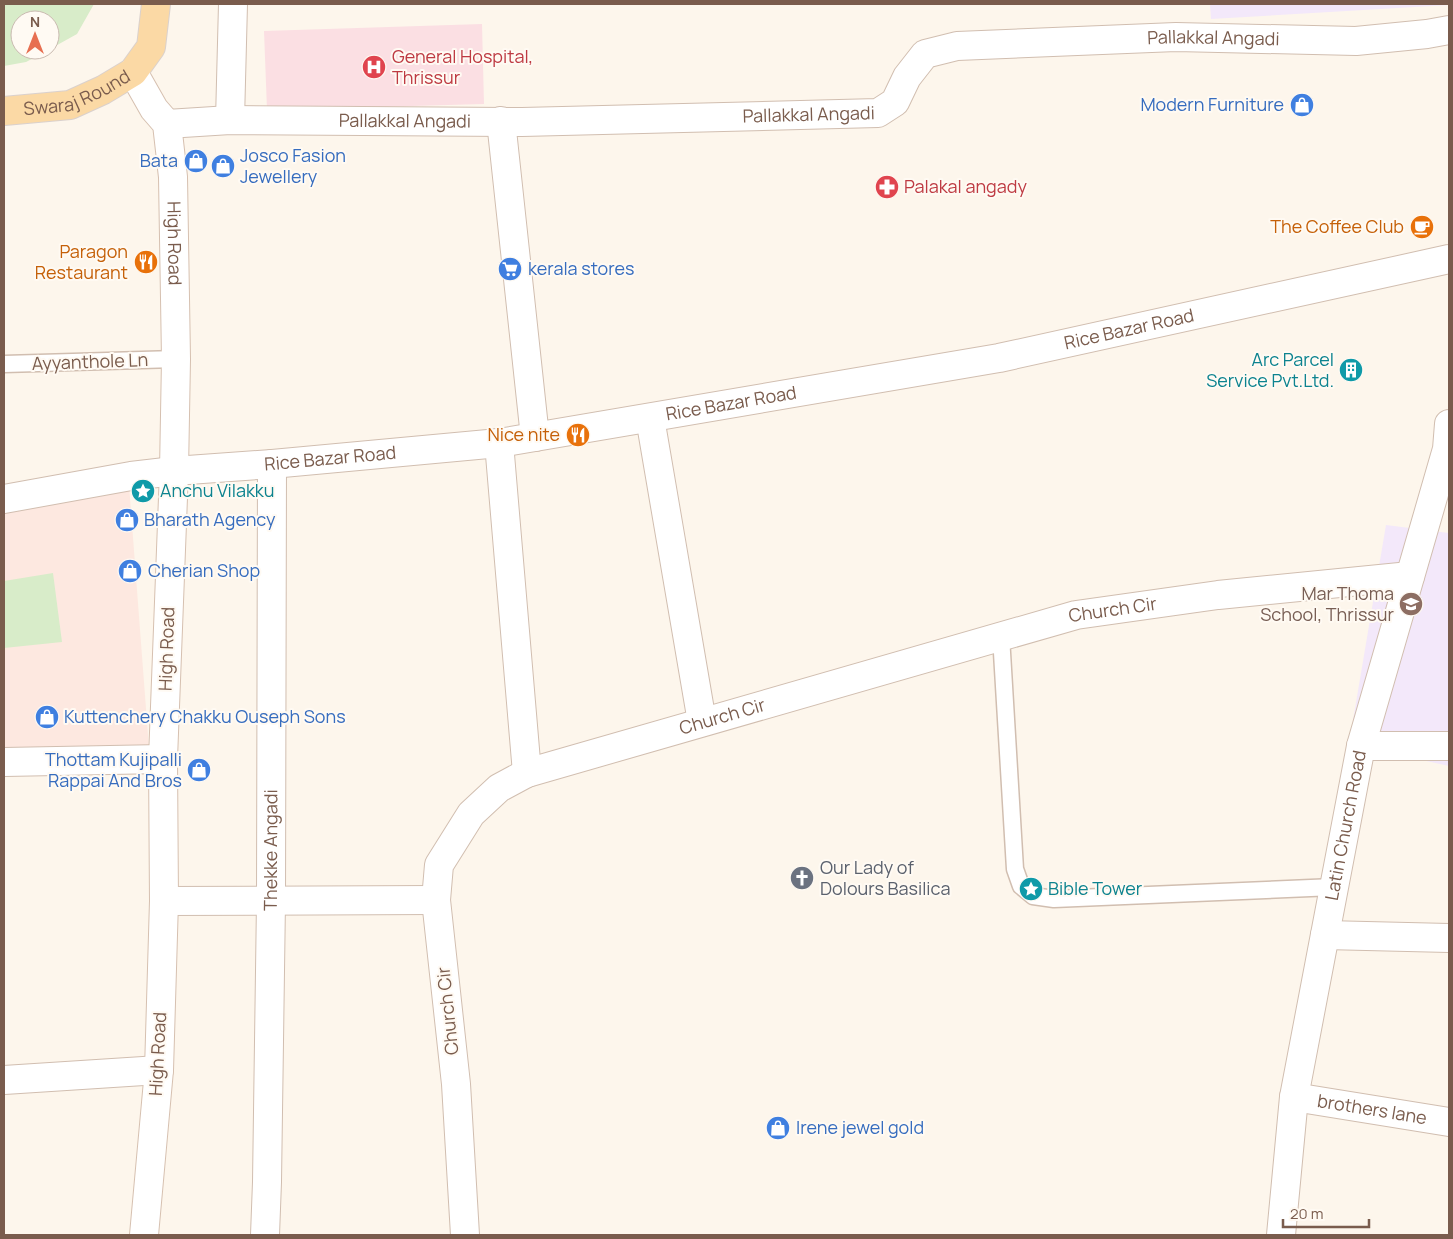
<svg xmlns="http://www.w3.org/2000/svg" width="1453" height="1239" font-family="Manrope,sans-serif">
	<style>
		.commercial { fill: #fde8e0 }
		.education { fill: #f3e8fa }
		.medical { fill: #fbdfe3 }
		.green { fill: #d8ecc9 }
		.lines { fill: none; stroke-linecap: round; stroke-linejoin: round }
		.lane-casing { stroke: #d1beb0; stroke-width: 19 }
		.street-casing { stroke: #d1beb0; stroke-width: 30 }
		.secondary-casing { stroke: #d6c0b0; stroke-width: 30 }
		.primary-casing { stroke: #dad1cd; stroke-width: 30 }
		.lane { stroke: #fff; stroke-width: 16 }
		.street { stroke: #fff; stroke-width: 28 }
		.secondary { stroke: #fff; stroke-width: 28 }
		.primary { stroke: #fbd9a5; stroke-width: 28 }
		.labels { text-anchor: middle; stroke-width: 4; stroke-linejoin: round; paint-order: stroke }
		.street-label { font-size: 18px; fill: #7a5c4d; stroke: #fffaf3 }
		.health-label { font-size: 18px; fill: #be3a42; stroke: #fffaf3; text-anchor: start }
		.shop-label { font-size: 18px; fill: #366cbe; stroke: #fffaf3; text-anchor: start }
		.food-label { font-size: 18px; fill: #c56008; stroke: #fffaf3; text-anchor: end }
		.culture-label { font-size: 18px; fill: #0d838f; stroke: #fffaf3; text-anchor: start }
		.education-label { font-size: 18px; fill: #785e54; stroke: #fffaf3; text-anchor: end }
		.worship-label { font-size: 18px; fill: #5b616d; stroke: #fffaf3; text-anchor: start }
	</style>
	<rect width="100%" height="100%" fill="#fdf6ec"/>
	<path class="commercial" d="M129,485L149,748L4,756V505Z"/>
	<g class="education">
		<path d="M1210,4H1449V5L1211,19Z"/>
		<path d="M1386,525L1449,533V766L1349,744Z"/>
	</g>
	<path class="medical" d="M482,24L484,104L267,110L264,31Z"/>
	<g class="green">
		<path d="M4,4H94L77,34L50,49V20H20V50H49L26,62L4,66Z"/>
		<path d="M53,573L62,642L4,648V581Z"/>
	</g>
	<g class="lines">
		<g class="lane-casing">
			<g id="lane">
				<path d="M4,364L176,359"/>
				<path d="M1001,636L1015,869L1021,886L1033,896L1054,899L1334,887"/>
			</g>
		</g>
		<g class="street-casing">
			<g id="street">
				<path d="M230,120L233,4"/>
				<path d="M501,121L535,437"/>
				<path id="s1" d="M167,124L230,120L522,122L878,113L895,102L907,77L925,54L957,46L1176,37L1356,41L1427,34L1449,30"/>
				<path d="M650,418L702,722"/>
				<path d="M499,443L527,773"/>
				<path id="s2" d="M4,499L131,476L174,471L272,464L499,443L999,358L1449,259"/>
				<path d="M1361,746H1449"/>
				<path d="M4,762L163,759"/>
				<path d="M164,901L436,900"/>
				<path d="M1325,935L1449,938"/>
				<path d="M4,1080L159,1070"/>
				<path id="s3" d="M1294,1097L1449,1122"/>
				<path id="s4" d="M265,1235L267,1182L271,901L272,464"/>
				<path id="s5" d="M465,1235L456,1084L436,900L439,865L471,814L499,788L527,773L1076,615L1218,595L1410,576"/>
				<path id="s6" d="M1281,1235L1294,1097L1361,746L1447,449L1449,424"/>
			</g>
		</g>
		<g class="secondary-casing">
			<g id="secondary">
				<path id="s7" d="M133,72L154,109L167,124L173,177L176,359L174,471L163,759L164,901L159,1070L144,1235"/>
			</g>
		</g>
		<g class="primary-casing">
			<g id="primary">
				<path id="s8" d="M4,111L70,105L103,90L133,72L151,47L156,4"/>
			</g>
		</g>
		<use href="#lane" class="lane"/>
		<use href="#street" class="street"/>
		<use href="#secondary" class="secondary"/>
		<use href="#primary" class="primary"/>
	</g>
	<defs>
		<g id="hospital-disc" transform="scale(1.25)"><circle r="9.5" fill="#e0444e" stroke="#fffaf3"/><path d="M-5-5h3v3.5h4V-5h3V5h-3V1.5h-4V5h-3Z" fill="#fff"/></g>
		<g id="shop-disc" transform="scale(1.25)"><circle r="9.5" fill="#3f7fe0" stroke="#fffaf3"/><path d="M-5-2.5h2.3a2.7 3.5 0 0 1 5.4 0H5L5.5 6h-11ZM-1.5-2.5h3a1.5 2.3 0 0 0-3 0Z" fill="#fff"/></g>
		<g id="pharmacy-disc" transform="scale(1.25)"><circle r="9.5" fill="#e0444e" stroke="#fffaf3"/><path d="M-2-6h4v4h4v4h-4v4h-4v-4h-4v-4h4Z" fill="#fff"/></g>
		<g id="cafe-disc" transform="scale(1.25)"><circle r="9.5" fill="#e8710a" stroke="#fffaf3"/><path d="M-5.5-4.5H6V0H3Q3 3.5 0 3.5H-2.5Q-5.5 3.5-5.5 0ZM3-3.2v2h1.7v-2ZM-6 4.5H4V6H-6Z" fill="#fff"/></g>
		<g id="restaurant-disc" transform="scale(1.25)"><circle r="9.5" fill="#e8710a" stroke="#fffaf3"/><path d="M-5-6h1v4h1v-4h1v4h1v-4h1v5L-1.5 .5V6h-2V.5L-5-1ZM5-6V6H3V1.5H1.5Q1.5-4 5-6Z" fill="#fff"/></g>
		<g id="supermarket-disc" transform="scale(1.25)"><circle r="9.5" fill="#3f7fe0" stroke="#fffaf3"/><path d="M-6-5.5h2.5l.6 2H6L4.5 2H-2.5L-4.4-4H-6ZM-1.5 3.2a1.3 1.3 0 1 0 .1 0ZM3 3.2a1.3 1.3 0 1 0 .1 0Z" fill="#fff"/></g>
		<g id="building-disc" transform="scale(1.25)"><circle r="9.5" fill="#0f9aa8" stroke="#fffaf3"/><path d="M-4-6H4V6H1V3H-1V6H-4ZM-2.5-4.3h1.7v1.8h-1.7ZM.8-4.3h1.7v1.8H.8ZM-2.5-1h1.7V.8h-1.7ZM.8-1h1.7V.8H.8Z" fill="#fff"/></g>
		<g id="sight-disc" transform="scale(1.25)"><circle r="9.5" fill="#0f9aa8" stroke="#fffaf3"/><path d="M0-6L1.8-2.2L6-1.7L2.9 1.2L3.7 5.4L0 3.3L-3.7 5.4L-2.9 1.2L-6-1.7L-1.8-2.2Z" fill="#fff"/></g>
		<g id="school-disc" transform="scale(1.25)"><circle r="9.5" fill="#8d6e63" stroke="#fffaf3"/><path d="M0-5L7-2L0 1L-7-2ZM-4 1L0 2.5L4 1V4Q0 6-4 4Z" fill="#fff"/></g>
		<g id="church-disc" transform="scale(1.25)"><circle r="9.5" fill="#6b7280" stroke="#fffaf3"/><path d="M-1.2-6h2.4v3.5h3.3v2.4h-3.3V6h-2.4V-.1h-3.3v-2.4h3.3Z" fill="#fff"/></g>
	</defs>
	<g fill-rule="evenodd">
		<use href="#hospital-disc" x="374" y="67"/>
		<use href="#shop-disc" x="1302" y="105"/>
		<use href="#shop-disc" x="196" y="161"/>
		<use href="#shop-disc" x="223" y="166"/>
		<use href="#pharmacy-disc" x="887" y="187"/>
		<use href="#cafe-disc" x="1422" y="227"/>
		<use href="#restaurant-disc" x="146" y="262"/>
		<use href="#supermarket-disc" x="510" y="269"/>
		<use href="#building-disc" x="1351" y="370"/>
		<use href="#restaurant-disc" x="578" y="435"/>
		<use href="#sight-disc" x="143" y="491"/>
		<use href="#shop-disc" x="127" y="520"/>
		<use href="#shop-disc" x="130" y="571"/>
		<use href="#school-disc" x="1411" y="604"/>
		<use href="#shop-disc" x="47" y="717"/>
		<use href="#shop-disc" x="199" y="770"/>
		<use href="#church-disc" x="802" y="878"/>
		<use href="#sight-disc" x="1031" y="889"/>
		<use href="#shop-disc" x="778" y="1128"/>
	</g>
	<g class="labels">
		<g class="street-label">
			<text dy="6" stroke="none"><textPath href="#s1" startOffset="1078">Pallakkal Angadi</textPath></text>
			<text dy="6" stroke="none"><textPath href="#s8" startOffset="76">Swaraj Round</textPath></text>
			<text dy="6" stroke="none"><textPath href="#s1" startOffset="642">Pallakkal Angadi</textPath></text>
			<text dy="6" stroke="none"><textPath href="#s1" startOffset="238">Pallakkal Angadi</textPath></text>
			<text dy="6" stroke="none"><textPath href="#s7" startOffset="182">High Road</textPath></text>
			<text dy="6" stroke="none"><textPath href="#s2" startOffset="1139">Rice Bazar Road</textPath></text>
			<text transform="translate(90 362) rotate(-2)" y="6">Ayyanthole Ln</text>
			<text dy="6" stroke="none"><textPath href="#s2" startOffset="734">Rice Bazar Road</textPath></text>
			<text dy="6" stroke="none"><textPath href="#s2" startOffset="329">Rice Bazar Road</textPath></text>
			<text dy="6" stroke="none"><textPath href="#s5" startOffset="1110">Church Cir</textPath></text>
			<text transform="translate(167 649) rotate(-88)" y="6">High Road</text>
			<text dy="6" stroke="none"><textPath href="#s5" startOffset="705">Church Cir</textPath></text>
			<text dy="6" stroke="none"><textPath href="#s6" startOffset="415">Latin Church Road</textPath></text>
			<text dy="6" stroke="none"><textPath href="#s4" startOffset="385">Thekke Angadi</textPath></text>
			<text transform="translate(448 1011) rotate(-96)" y="6">Church Cir</text>
			<text transform="translate(158 1054) rotate(-87)" y="6">High Road</text>
			<text dy="6" stroke="none"><textPath href="#s3" startOffset="79">brothers lane</textPath></text>
		</g>
		<g class="health-label">
			<text x="392" y="63">General Hospital,<tspan x="392" dy="21">Thrissur</tspan></text>
			<text x="904" y="193">Palakal angady</text>
		</g>
		<g class="shop-label">
			<text x="1284" y="111" text-anchor="end">Modern Furniture</text>
			<text x="240" y="162">Josco Fasion<tspan x="240" dy="21">Jewellery</tspan></text>
			<text x="178" y="167" text-anchor="end">Bata</text>
			<text x="528" y="275">kerala stores</text>
			<text x="144" y="526">Bharath Agency</text>
			<text x="148" y="577">Cherian Shop</text>
			<text x="64" y="723">Kuttenchery Chakku Ouseph Sons</text>
			<text x="182" y="766" text-anchor="end">Thottam Kujipalli<tspan x="182" dy="21">Rappai And Bros</tspan></text>
			<text x="796" y="1134">Irene jewel gold</text>
		</g>
		<g class="food-label">
			<text x="1404" y="233">The Coffee Club</text>
			<text x="128" y="258">Paragon<tspan x="128" dy="21">Restaurant</tspan></text>
			<text x="560" y="441">Nice nite</text>
		</g>
		<g class="culture-label">
			<text x="1334" y="366" text-anchor="end">Arc Parcel<tspan x="1334" dy="21">Service Pvt.Ltd.</tspan></text>
			<text x="160" y="497">Anchu Vilakku</text>
			<text x="1048" y="895">Bible Tower</text>
		</g>
		<g class="education-label">
			<text x="1394" y="600">Mar Thoma<tspan x="1394" dy="21">School, Thrissur</tspan></text>
		</g>
		<g class="worship-label">
			<text x="820" y="874">Our Lady of<tspan x="820" dy="21">Dolours Basilica</tspan></text>
		</g>
	</g>
	<rect width="1453" height="1239" fill="none" stroke="#7a5c4d" stroke-width="10"/>
	<g transform="translate(35 35)"><circle r="24" fill="#fffaf3" stroke="#cabbb1"/>
	<path d="M0-4L9 19L0 12L-9 19Z" fill="#e76f51"/>
	<text y="-8" font-size="14" font-weight="bold" text-anchor="middle" fill="#7a5c4d">N</text>
	</g>
	<path d="M1283 1219v8h86v-8" fill="none" stroke="#7a5c4d" stroke-width="2.5"/>
	<text x="1290" y="1219" font-size="15" fill="#7a5c4d" stroke="#fffaf3" stroke-width="4" paint-order="stroke">20 m</text>
</svg>
